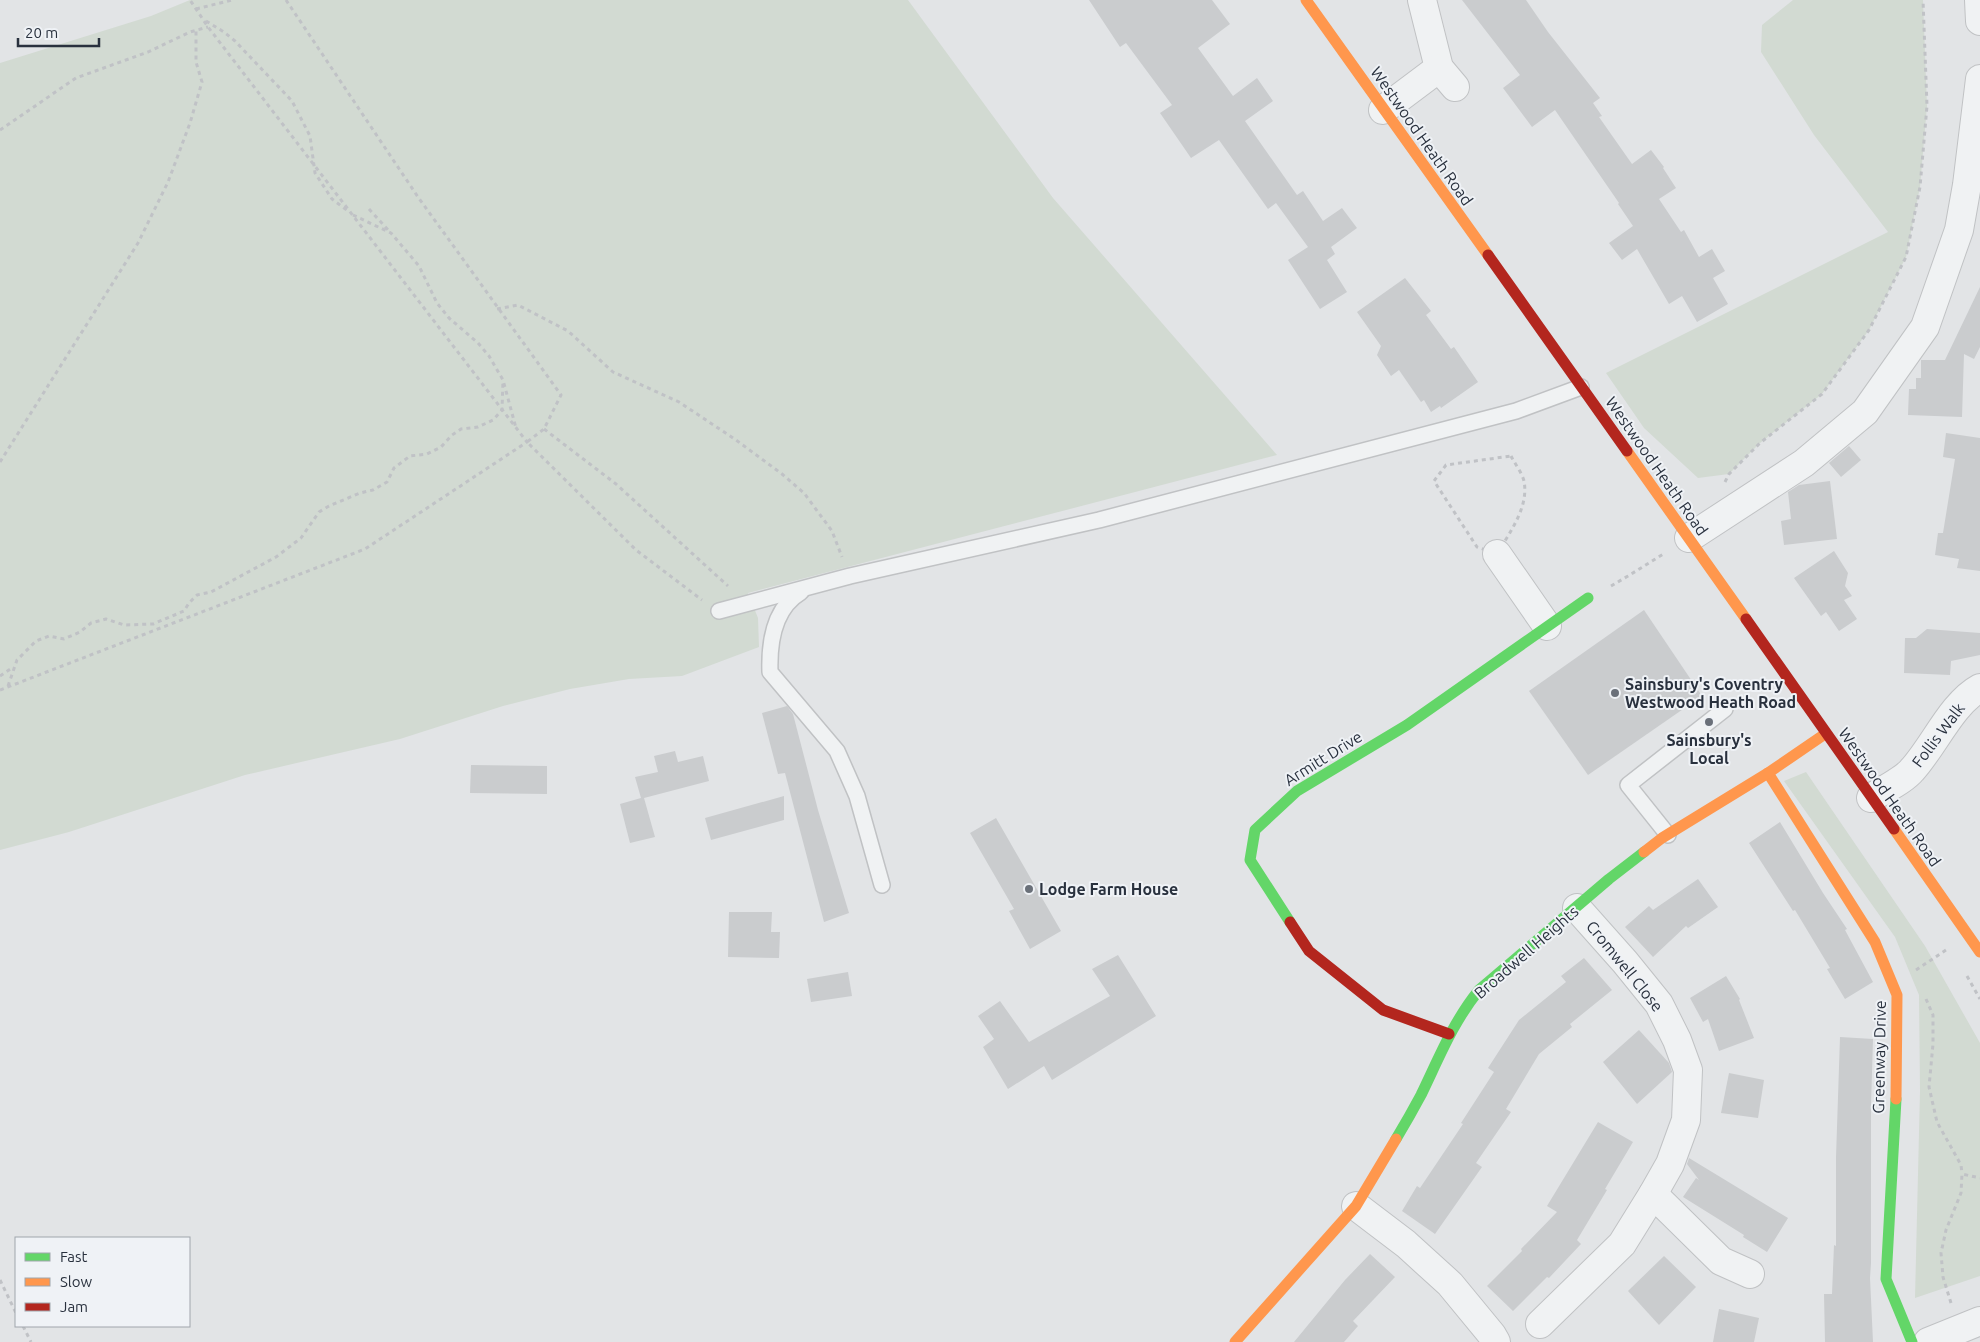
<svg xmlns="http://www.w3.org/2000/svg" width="1980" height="1342" font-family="Ubuntu,sans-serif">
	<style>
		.green { fill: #d2dad2 }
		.building { fill: #caccce }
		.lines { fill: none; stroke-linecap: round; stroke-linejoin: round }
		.lane-casing { stroke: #c0c2c4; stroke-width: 18 }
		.street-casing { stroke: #c0c2c4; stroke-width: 30 }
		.path { stroke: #c0c2c6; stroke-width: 3; stroke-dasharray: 4 4; stroke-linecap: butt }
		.lane { stroke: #f0f2f3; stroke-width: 15 }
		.street { stroke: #f0f2f3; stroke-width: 28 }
		.fast { stroke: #63d668; stroke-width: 11 }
		.slow { stroke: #ff974d; stroke-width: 11 }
		.jam { stroke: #b3261e; stroke-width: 11 }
		.poi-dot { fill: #6a7079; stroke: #eff2f6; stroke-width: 2 }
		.labels { text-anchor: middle; stroke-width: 4; stroke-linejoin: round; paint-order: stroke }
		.street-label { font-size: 16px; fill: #29313e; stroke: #eff2f6 }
		.poi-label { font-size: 16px; font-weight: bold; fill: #29313e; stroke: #eff2f6; text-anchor: start }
	</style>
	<rect width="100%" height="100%" fill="#e2e4e6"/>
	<g class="green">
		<path d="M190,0H908L1053,198L1277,455L748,593L758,618L759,647L682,676L629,679L570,689L503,706L400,739L245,775L69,832L0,850V63L151,16Z"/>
		<path d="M1793,0H1923L1927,106L1920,187L1906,257L1869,330L1822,394L1760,443L1729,474L1698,478L1644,428L1606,373L1888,232L1814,135L1761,52L1762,25Z"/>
		<path d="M1806,772L1925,946L1980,1043V1276L1915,1298L1920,1091L1919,995L1895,937L1784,781Z"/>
	</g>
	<g class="building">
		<path d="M1089,0H1212L1230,24L1198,48L1233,96L1257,78L1273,101L1245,121L1297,195L1303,191L1323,221L1342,208L1357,228L1331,247L1335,254L1327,260L1347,292L1320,309L1288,260L1308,247L1276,203L1268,209L1219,140L1191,158L1160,113L1172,105L1126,43L1120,47Z"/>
		<path d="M1462,0H1526L1548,32L1600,98L1593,103L1602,116L1599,117L1632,164L1651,150L1664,167L1663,168L1676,188L1659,199L1681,232L1684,230L1699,257L1712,249L1725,271L1713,278L1728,304L1697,322L1682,296L1669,304L1637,249L1622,260L1609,243L1633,226L1618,204L1619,203L1555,110L1532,127L1503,88L1520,75Z"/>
		<path d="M1405,278L1431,311L1426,315L1451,349L1454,347L1478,382L1441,408L1440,406L1431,412L1424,400L1421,402L1399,370L1391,376L1377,355L1381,346L1357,312Z"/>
		<path d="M1980,287V347L1974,359L1964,354L1962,417L1908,415L1909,389H1916V378H1921V360H1945Z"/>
		<path d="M1946,433L1980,438V571L1957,568L1959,559L1935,555L1938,533H1943L1955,459L1943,457Z"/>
		<path d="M1849,446L1861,460L1841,477L1829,463Z"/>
		<path d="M1830,481L1837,539L1784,545L1781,521L1791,519L1788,492L1799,485Z"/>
		<path d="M1834,551L1848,573L1845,586L1852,596L1844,600L1857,619L1839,631L1826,612L1821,616L1794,578Z"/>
		<path d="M1644,610L1702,696L1588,775L1529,691Z"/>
		<path d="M1927,629L1980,633V655L1951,661L1950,675L1904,673L1905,638H1916Z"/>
		<path d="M787,706L793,714L818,810L849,913L824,922L785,773L778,774L762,713Z"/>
		<path d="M675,751L678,762L703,756L709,781L644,798L655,837L630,843L620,804L641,798L635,777L658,772L654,756Z"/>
		<path d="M471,765L547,766V794L470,793Z"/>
		<path d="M784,796V820L711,840L705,818Z"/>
		<path d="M996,818L1061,931L1030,949L1009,911L1014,909L970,833Z"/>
		<path d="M1780,822L1823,893L1847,929L1845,930L1873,982L1845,999L1827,969L1830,968L1795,910L1793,911L1749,843Z"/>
		<path d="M1698,879L1718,907L1688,928L1686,926L1653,957L1625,927L1649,906L1653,910Z"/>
		<path d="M729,912H772L771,932H780L779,958L728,957Z"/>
		<path d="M1118,955L1156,1016L1052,1080L1044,1066L1008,1089L983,1047L994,1039L978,1016L1000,1001L1029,1042L1110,996L1092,969Z"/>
		<path d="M1584,958L1612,990L1570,1024L1572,1027L1539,1054L1506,1109L1511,1112L1476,1163L1482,1167L1435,1234L1402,1211L1417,1186L1420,1188L1463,1124L1461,1123L1494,1072L1488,1068L1519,1020L1566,982L1561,976Z"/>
		<path d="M848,972L852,996L811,1002L807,979Z"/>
		<path d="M1726,976L1740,999L1739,1000L1754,1038L1719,1051L1708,1019L1703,1022L1690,998Z"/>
		<path d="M1639,1030L1669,1063L1672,1072L1637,1104L1603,1062Z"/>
		<path d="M1840,1037L1873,1039L1871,1105V1263L1870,1278L1873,1342H1825L1824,1294H1832L1834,1245L1836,1246V1157Z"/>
		<path d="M1729,1073L1764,1080L1758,1118L1721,1113Z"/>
		<path d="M1598,1122L1633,1142L1605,1189L1607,1190L1577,1240L1581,1244L1549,1278L1547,1277L1513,1311L1487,1286L1522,1251L1521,1249L1557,1212L1547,1206Z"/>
		<path d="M1689,1158L1788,1218L1767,1252L1743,1237L1744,1235L1683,1197L1696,1178L1699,1180L1687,1164Z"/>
		<path d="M1370,1254L1395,1277L1353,1321L1358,1326L1344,1342H1294L1345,1280Z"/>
		<path d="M1664,1256L1696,1287L1659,1325L1628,1291Z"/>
		<path d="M1719,1309L1759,1318L1754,1342H1713Z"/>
	</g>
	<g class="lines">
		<g class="lane-casing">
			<g id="lane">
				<path d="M801,592C774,608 769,643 770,672L837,751L857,796L882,885"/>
				<path d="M719,611L850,576L1099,520L1516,411L1581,387"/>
				<path d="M1668,835L1628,785L1725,709"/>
			</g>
		</g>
		<g class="street-casing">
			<g id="street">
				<path d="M1422,0L1439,68L1455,87"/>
				<path d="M1979,0L1980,21"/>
				<path d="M1383,110L1439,68"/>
				<path d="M1689,538L1804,463L1865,412L1925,327L1959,230L1967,185L1980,79"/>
				<path d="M1497,554L1547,626"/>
				<path d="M1871,798C1883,790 1904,780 1912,770C1934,746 1952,703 1980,688"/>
				<path d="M1653,1194L1721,1261L1750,1274"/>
				<path d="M1356,1206L1406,1244L1450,1284L1492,1335L1496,1342"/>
				<path d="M1540,1324L1622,1244L1653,1194L1670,1164L1686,1120L1688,1070L1677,1040L1659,1004L1625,962L1577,908"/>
				<path d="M1928,1342L1980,1321"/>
			</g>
		</g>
		<g class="path">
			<path d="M286,0L418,197L561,395L544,429L527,442L636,550L702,600"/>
			<path d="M196,9L232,0"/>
			<path d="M206,21L224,32L235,41L292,101L310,136L315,173L332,199L348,211"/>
			<path d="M0,130L76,78L148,52L190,32L208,27"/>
			<path d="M369,209L389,231"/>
			<path d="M353,215L391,233L419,266L437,303L449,318L478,343L489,356L503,380L516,428"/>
			<path d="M497,309L518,305L568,331L613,372L679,402L736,440L782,474L804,493L832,531L842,557"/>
			<path d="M544,429L616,484L728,586"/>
			<path d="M1511,456C1515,464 1522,473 1524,481C1529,507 1510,532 1497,554L1477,547L1434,481L1446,465Z"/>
			<path d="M0,462L138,243L168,182L190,123L202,82L196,62V30"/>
			<path d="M1725,482L1729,474L1760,443L1822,394L1869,330L1906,257L1920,187L1927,106L1923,0"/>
			<path d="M1611,586L1628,576L1665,553"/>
			<path d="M0,676L12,668"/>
			<path d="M8,686L17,660L36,641L49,636L64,639L80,632L91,623L106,619L124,625L153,624L184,611L189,603L197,595L211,592L276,557L301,538L319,512L329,506L360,493L373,490L387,482L394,468L410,456L427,454L441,447L452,435L461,429L478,427L493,420L502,410L503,380"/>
			<path d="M0,690L365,549L527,442L208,27L190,0"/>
			<path d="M1916,970L1946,950"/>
			<path d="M1967,976L1980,999"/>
			<path d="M1926,999L1933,1015V1044L1929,1087L1937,1122L1961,1165L1962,1174"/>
			<path d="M0,1280L16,1313"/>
			<path d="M1951,1303L1943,1277L1941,1253L1946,1230L1961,1193L1962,1174L1980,1178"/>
			<path d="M23,1326L31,1342"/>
		</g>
		<use href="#lane" class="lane"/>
		<use href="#street" class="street"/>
		<g class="fast">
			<path d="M1290,922L1250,860L1255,830L1297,791L1407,725L1588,598"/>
			<path d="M1896,1099L1886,1279L1912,1342"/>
			<path d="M1396,1139C1405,1124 1413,1110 1421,1095C1439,1058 1453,1022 1479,990L1609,879L1644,852"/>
		</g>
		<g class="slow">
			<path d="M1306,0L1488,255"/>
			<path d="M1627,451L1746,619"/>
			<path d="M1768,773L1875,942L1897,995L1896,1099"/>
			<path d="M1894,829L1980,952"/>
			<path d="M1644,852L1662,838L1768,773L1825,734"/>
			<path d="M1235,1342L1356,1206L1396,1139"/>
		</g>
		<g class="jam">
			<path d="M1488,255L1627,451"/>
			<path d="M1746,619L1894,829"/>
			<path d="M1290,922L1309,951L1383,1010L1449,1034"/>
		</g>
	</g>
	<g class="poi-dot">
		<circle cx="1615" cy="693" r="5"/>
		<circle cx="1709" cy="722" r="5"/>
		<circle cx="1029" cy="889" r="5"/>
	</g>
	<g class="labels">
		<g class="street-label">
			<text transform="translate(1422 136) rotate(55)" y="6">Westwood Heath Road</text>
			<text transform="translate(1657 466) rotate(55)" y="6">Westwood Heath Road</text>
			<text transform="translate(1938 735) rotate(-53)" y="6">Follis Walk</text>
			<text transform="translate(1323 758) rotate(-32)" y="6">Armitt Drive</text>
			<text transform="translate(1890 797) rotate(55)" y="6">Westwood Heath Road</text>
			<text transform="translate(1526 952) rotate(-41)" y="6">Broadwell Heights</text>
			<text transform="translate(1625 966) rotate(51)" y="6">Cromwell Close</text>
			<text transform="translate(1879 1057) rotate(-89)" y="6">Greenway Drive</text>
		</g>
		<g class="poi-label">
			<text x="1625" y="690">Sainsbury's Coventry<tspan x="1625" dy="18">Westwood Heath Road</tspan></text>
			<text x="1709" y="746" text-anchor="middle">Sainsbury's<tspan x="1709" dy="18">Local</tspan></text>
			<text x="1039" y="895">Lodge Farm House</text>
		</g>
	</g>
	<rect x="15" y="1237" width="175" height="90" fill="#eff2f6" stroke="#a0a5ac"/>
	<rect x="25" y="1253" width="25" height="8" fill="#63d668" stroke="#a0a5ac"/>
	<text x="60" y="1262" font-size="15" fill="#29313e">Fast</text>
	<rect x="25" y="1278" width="25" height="8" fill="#ff974d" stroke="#a0a5ac"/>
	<text x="60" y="1287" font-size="15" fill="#29313e">Slow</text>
	<rect x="25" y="1303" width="25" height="8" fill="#b3261e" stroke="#a0a5ac"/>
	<text x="60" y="1312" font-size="15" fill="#29313e">Jam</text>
	<path d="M18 38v8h81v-8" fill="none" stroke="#29313e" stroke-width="2.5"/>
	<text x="25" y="38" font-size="15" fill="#29313e" stroke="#eff2f6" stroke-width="4" paint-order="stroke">20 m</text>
</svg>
